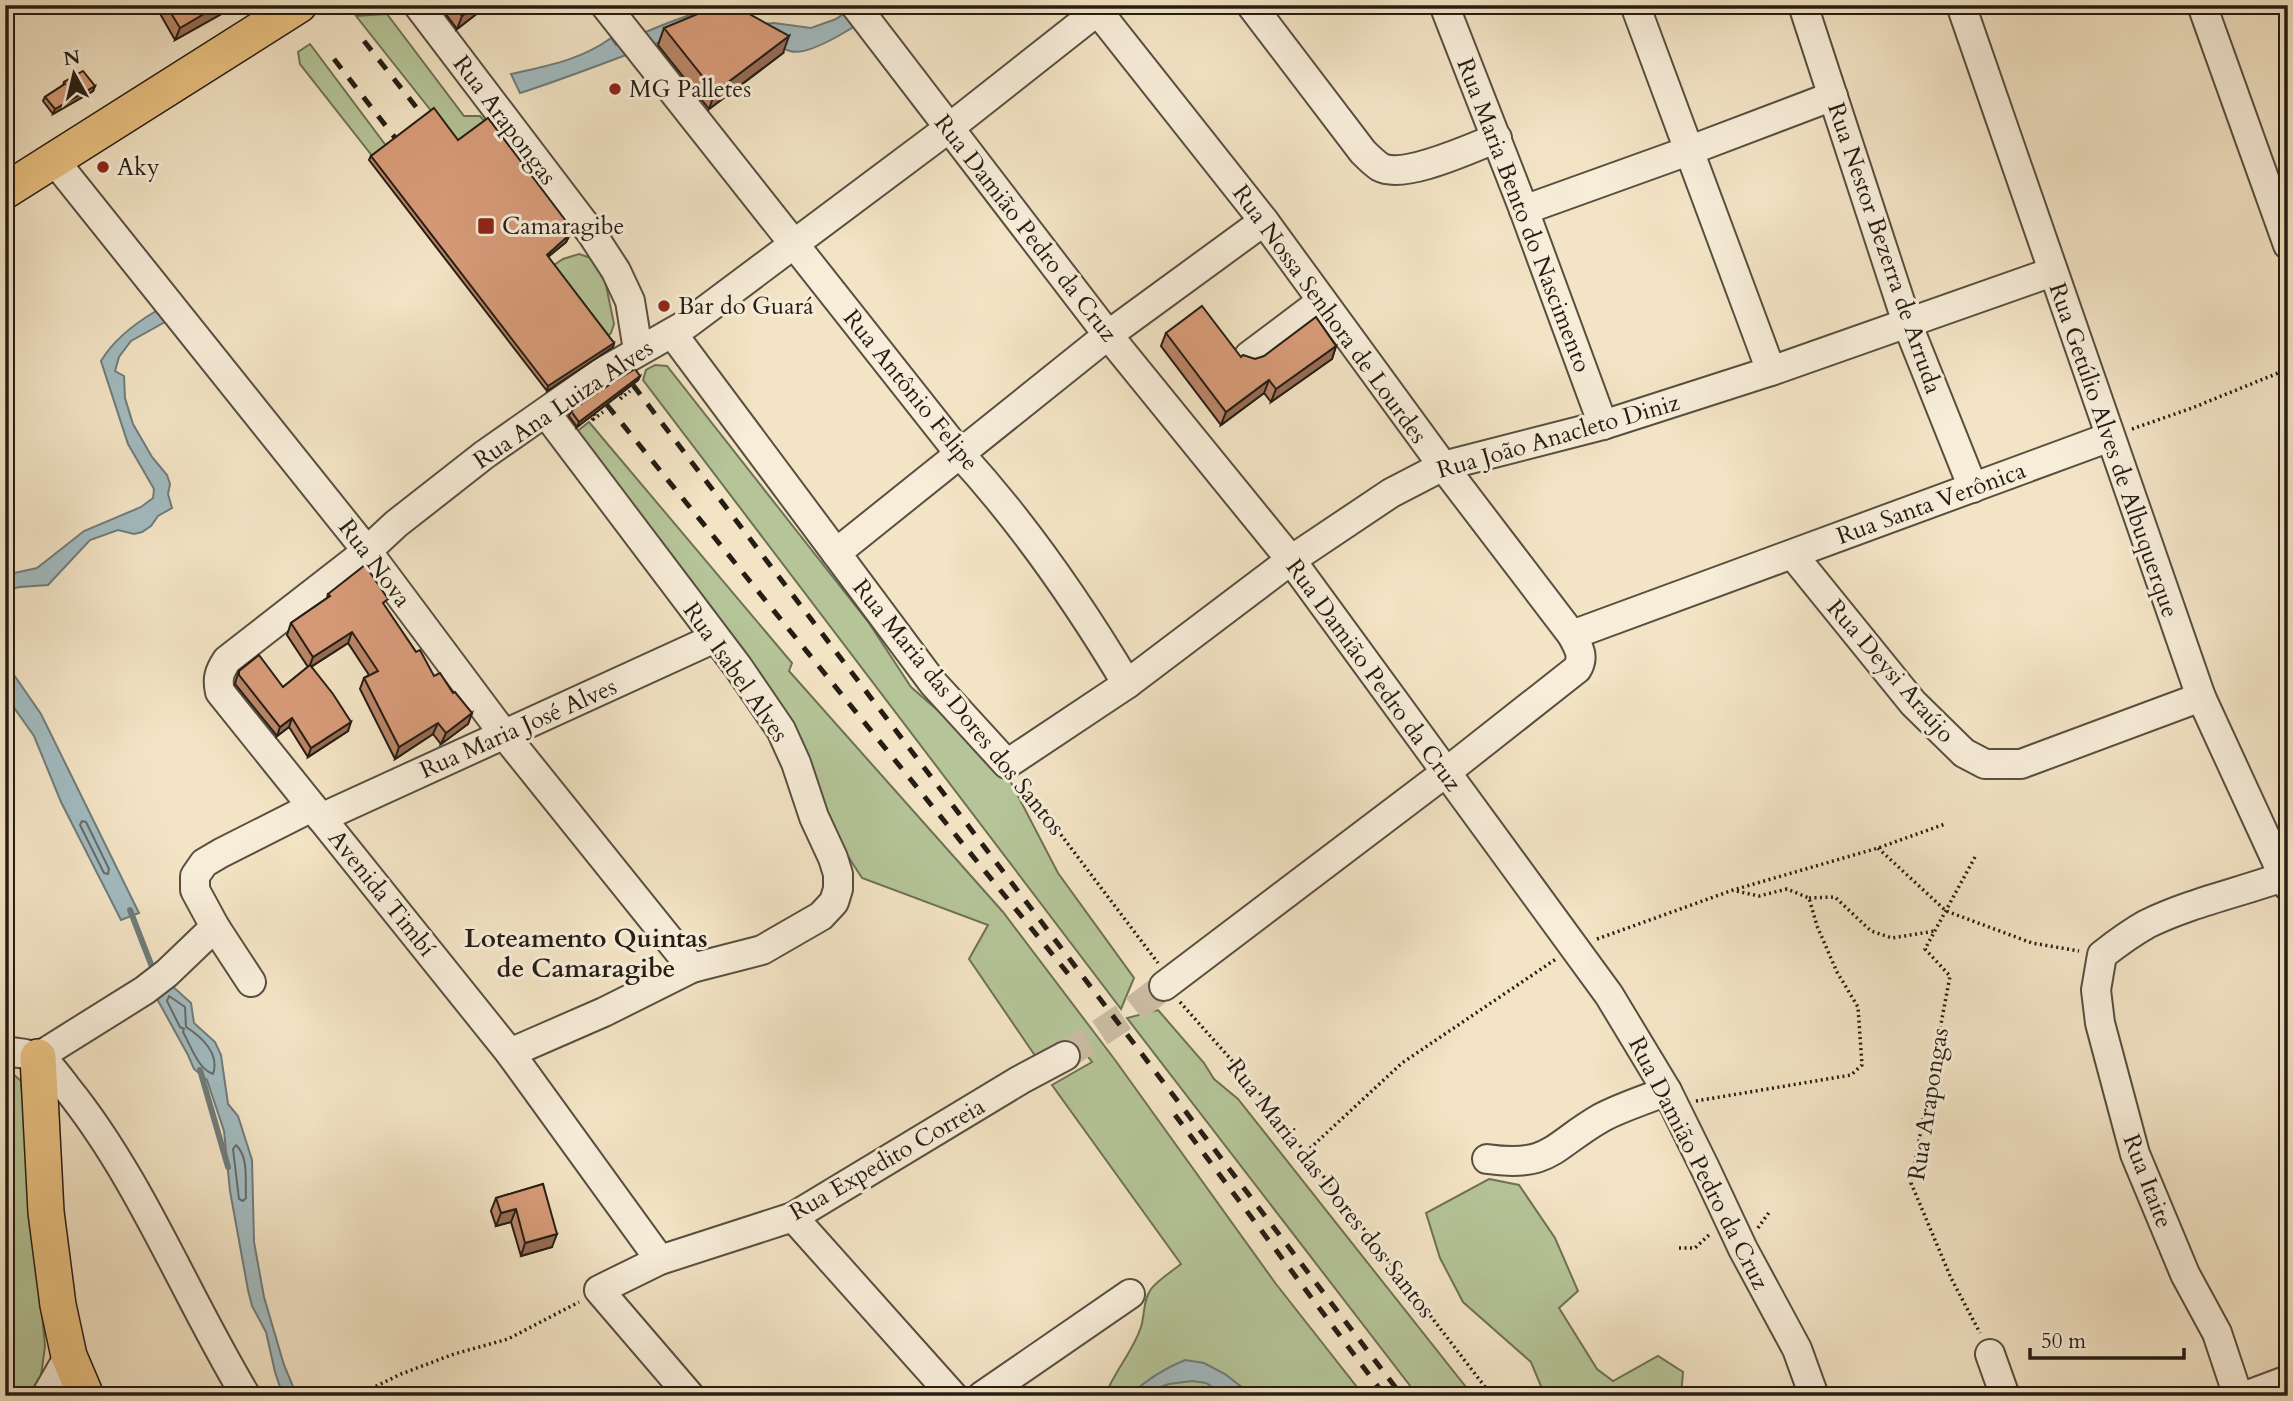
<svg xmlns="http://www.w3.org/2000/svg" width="2293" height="1401" font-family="Cardo,serif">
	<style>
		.green { fill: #b5c598; stroke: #6d7156; stroke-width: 2 }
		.water { fill: #a2bbc0; stroke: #707c7b; stroke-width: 2 }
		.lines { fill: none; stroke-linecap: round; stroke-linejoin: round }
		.shore { stroke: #646c6a; stroke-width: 2 }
		.stream { stroke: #707c7b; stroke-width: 6 }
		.minor-tunnel { stroke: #cabca2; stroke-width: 28; stroke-dasharray: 28 14; stroke-linecap: butt }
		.minor-casing { stroke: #584f40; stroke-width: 32 }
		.major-casing { stroke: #251d14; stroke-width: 38 }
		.path { stroke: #251d14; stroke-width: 3.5; stroke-dasharray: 2 3.5; stroke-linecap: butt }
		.minor { stroke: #f7edd9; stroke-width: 28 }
		.major { stroke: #eac282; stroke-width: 35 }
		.rail { stroke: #251d14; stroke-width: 5; stroke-dasharray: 12 12; stroke-linecap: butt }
		.wall { fill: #ba8568; stroke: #251d14; stroke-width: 2 }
		.shaded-wall { fill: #976c55; stroke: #251d14; stroke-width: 2 }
		.building { fill: #d89b79; stroke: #251d14; stroke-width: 2 }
		.poi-dot { fill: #8f2418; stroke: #f7edd9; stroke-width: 2.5 }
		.labels { text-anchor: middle; stroke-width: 6; stroke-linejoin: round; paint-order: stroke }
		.poi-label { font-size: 24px; fill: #251d14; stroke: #f7edd9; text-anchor: start }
		.street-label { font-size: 24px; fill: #251d14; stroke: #f7edd9 }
		.neighbourhood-label { font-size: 26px; font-weight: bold; fill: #251d14; stroke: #f7edd9 }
	</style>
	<rect width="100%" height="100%" fill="#f3e4c5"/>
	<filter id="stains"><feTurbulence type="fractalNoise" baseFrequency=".00286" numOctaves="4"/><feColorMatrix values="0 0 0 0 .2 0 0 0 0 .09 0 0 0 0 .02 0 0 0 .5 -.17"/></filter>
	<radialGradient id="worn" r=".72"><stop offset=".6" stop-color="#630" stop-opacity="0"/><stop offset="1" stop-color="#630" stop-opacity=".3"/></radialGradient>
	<g class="green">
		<path d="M387,14L464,116H480L488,125L459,146L356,16Z"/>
		<path d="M310,44L387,147L373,157L300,64L298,52Z"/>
		<path d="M579,254L594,259L605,280L614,324L611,333L606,338L551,267L563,259Z"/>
		<path d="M655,365L667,366L869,623L911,687L1003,767L1058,873L1134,978L1121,1009L643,380L646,370Z"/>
		<path d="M589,422L792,663L789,671L1003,912L1115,1060L1276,1284L1364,1396H1105C1114,1371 1133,1352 1141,1327C1145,1314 1143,1300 1151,1289C1158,1280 1171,1272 1181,1264L1052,1085L1092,1062L1074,1039L1038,1060L969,959L988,925L862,878L575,433Z"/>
		<path d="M1158,1010L1204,1063L1214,1079L1238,1099L1473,1396H1418L1127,1018Z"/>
		<path d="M5,1067L21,1081L45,1346L41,1376L34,1396H5V1304L10,1290L6,1274Z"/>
		<path d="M1489,1179L1519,1185L1555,1238L1578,1291L1559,1308L1597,1369L1613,1381L1658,1356L1683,1372L1681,1396H1545L1531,1362L1463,1302L1440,1258L1426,1213Z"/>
	</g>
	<g class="water">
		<path d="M856,5H886C868,18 811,58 790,51C768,45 741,28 721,18C654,44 588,71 520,93L511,74C547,66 581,60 611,38L616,45C644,33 712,0 742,8L750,20L762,24L774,23L811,28L836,19Z"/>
		<path d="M156,311L165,322L131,341L119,357L115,371L124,376L125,398L133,424L152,457L167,475L170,484L168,494L172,508L158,516L151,526L142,532L134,534L118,530L90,540L48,585L20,587L5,590V575L37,568L84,531L141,507L153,498L154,489L128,444L101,361C114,339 134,324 156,311Z"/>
		<path d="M5,662L41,714L139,913L121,920L61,802L34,736L5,695Z"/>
		<path d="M171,985L191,1003L194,1023L215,1042L221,1055L228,1104L238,1116L252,1160L254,1242L264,1297L284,1365L297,1396H283L275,1372L266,1332L252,1306L248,1290L230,1191L224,1131L207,1080L194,1069L188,1055L156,997Z"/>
		<path d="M1185,1360L1204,1363L1225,1374L1243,1388L1263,1396L1222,1393L1206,1383L1192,1381L1169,1384L1155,1389L1146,1396H1129C1146,1380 1163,1369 1185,1360Z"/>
	</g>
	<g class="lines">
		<g class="shore">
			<path d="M82,821L86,822L109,869L108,874L104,873L80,825Z"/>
			<path d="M169,996L185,1007L186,1027C202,1037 220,1054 213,1074C198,1069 191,1046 183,1032L184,1029L180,1027L167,1001Z"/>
			<path d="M236,1145C249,1157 245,1181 246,1198L243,1201L239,1199L233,1149Z"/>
		</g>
		<g class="stream">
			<path d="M130,910L154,972"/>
			<path d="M200,1070L228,1167"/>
		</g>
		<path class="minor-tunnel" d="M1065,1056L1128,1014L1164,986"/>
		<g class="minor-casing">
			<g id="minor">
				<path d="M418,5L592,234L616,271L630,301L638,350"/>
				<path d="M605,5L960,454C1025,525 1078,602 1127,684"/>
				<path d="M855,5L1108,335L1291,560L1609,995L1667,1091L1705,1168L1743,1249L1797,1349L1814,1396"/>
				<path d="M1093,5L1264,221L1443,466L1572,635C1578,647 1585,656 1577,669L1445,773L1164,986"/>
				<path d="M1251,5L1363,152C1368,157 1374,163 1380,167C1404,180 1471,148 1497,138"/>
				<path d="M1444,5L1524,210L1603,425"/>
				<path d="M1635,5L1771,371"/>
				<path d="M1803,5L1907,323L1973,488"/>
				<path d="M1961,5L2201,697L2288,886"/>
				<path d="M2202,5L2288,245"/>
				<path d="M54,160L367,551L503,733L692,968"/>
				<path d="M1524,210L1688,151L1833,96"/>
				<path d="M672,333L933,683L1007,764L1127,684L1291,560L1391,493L1443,466L1603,425L1771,371L2052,272"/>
				<path d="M1249,356L1322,301"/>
				<path d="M836,553L1108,335L1264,221"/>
				<path d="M1793,555L1913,703L1964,753L1985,764H2021L2201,697"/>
				<path d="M1572,635L2110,437"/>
				<path d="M321,818L715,638"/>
				<path d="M251,982L215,927L195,890V876L204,863L221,853L312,807"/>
				<path d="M5,1051C15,1053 28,1053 37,1057C48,1062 59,1078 66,1087C140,1178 185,1295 246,1396"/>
				<path d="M510,1053L604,1012L692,968L762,950L821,916L834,902L838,889V874L833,858L814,817L796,763L781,730L738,667L546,413"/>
				<path d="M38,1057L145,990L167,973L215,927"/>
				<path d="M1487,1159C1551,1168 1552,1146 1601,1118C1619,1108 1647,1099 1667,1091"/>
				<path d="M793,1217L953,1396"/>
				<path d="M660,1260L510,1053L220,692C217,679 219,672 227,660L367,551L396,524L484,455L601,373L687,324L949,128L1105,5"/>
				<path d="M1990,1354L2005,1396"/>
				<path d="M46,1396L69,1356"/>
				<path d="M690,1396L599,1290L660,1260L793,1217L1020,1080L1065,1056"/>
				<path d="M982,1396L1130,1294"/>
				<path d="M2238,1396L2217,1333L2185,1274L2135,1154L2100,1023L2096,990L2102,955C2116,944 2131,933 2147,924C2192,902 2242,892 2288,875"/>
				<path d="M2245,1396L2288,1380"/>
			</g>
		</g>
		<g class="major-casing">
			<g id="major">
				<path d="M5,191L299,5"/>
				<path d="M38,1057L46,1212L58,1305L69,1356L86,1396"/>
			</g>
		</g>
		<g class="path">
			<path d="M621,393L623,395L619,400L630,391"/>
			<path d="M594,414L595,416L591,421L603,412"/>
			<path d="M2132,429L2192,408L2288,369"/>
			<path d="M1021,782L1158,963"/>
			<path d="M1878,848L1946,911L2032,943L2079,951"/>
			<path d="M1975,857L1925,949L1950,976L1911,1183L1951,1278L1980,1333"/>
			<path d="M1809,898L1835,897L1871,931L1892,938L1935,931"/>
			<path d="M1597,939L1733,890L1878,848L1945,824"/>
			<path d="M1180,1002L1251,1082L1492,1396"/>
			<path d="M1696,1101L1851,1075L1862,1065L1858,1007L1837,972L1817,926L1809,898L1787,889L1759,896L1736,891"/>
			<path d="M1306,1152L1402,1063L1556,959"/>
			<path d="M1758,1228L1770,1211"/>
			<path d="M1679,1248H1695L1710,1234"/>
			<path d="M356,1396L401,1374L454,1354L508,1339L579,1302"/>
		</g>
		<use href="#minor" class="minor"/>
		<use href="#major" class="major"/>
		<g class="rail">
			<path d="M364,41L424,117"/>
			<path d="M334,59L396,139"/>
			<path d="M633,385L1402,1396"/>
			<path d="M607,405L1074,981"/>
			<path d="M1175,1115L1385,1396"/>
		</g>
	</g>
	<g class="wall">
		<path d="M155,5H226L223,13L175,40Z"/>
		<path d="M439,5H488L457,29Z"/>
		<path d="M664,28L783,53L709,109L658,45Z"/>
		<path d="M64,82L95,86L93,91L53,114L43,101L45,97L63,85Z"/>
		<path d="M458,140L571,233L566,242L548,257L614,343L613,347L547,391L369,160L371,156Z"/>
		<path d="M1166,333L1241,357L1255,359L1336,346L1332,359L1271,402L1264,393L1221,425L1161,346Z"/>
		<path d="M640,376L638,380L577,427L569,416L571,411Z"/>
		<path d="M328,594L385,607L416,652L434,676L453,693L472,713L468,724L441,744L433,734L395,759L360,689L364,678L369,675L348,643L311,667L348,731L308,757L289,727L277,736L235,684L236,680L239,671L283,687L308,667L287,635L291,623L327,598Z"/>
		<path d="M543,1184L552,1247L521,1256L511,1222L496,1226L491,1211L496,1198Z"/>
	</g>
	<g class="shaded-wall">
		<path d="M219,5H226L223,13L175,40L180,28Z"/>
		<path d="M476,5H488L457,29L462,16Z"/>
		<path d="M789,36L783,53L709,109L715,92Z"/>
		<path d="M95,86L93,91L53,114L55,109Z"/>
		<path d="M572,229L566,242L545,259L547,255Z"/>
		<path d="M614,343L613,347L547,391L548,386Z"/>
		<path d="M1336,346L1332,359L1271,402L1276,389Z"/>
		<path d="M640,376L638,380L577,427L579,422Z"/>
		<path d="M1269,380L1264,393L1221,425L1226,412Z"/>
		<path d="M352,632L348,643L309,668L313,657Z"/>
		<path d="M472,713L468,724L441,744L446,733Z"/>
		<path d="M292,718L289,727L277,736L280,727Z"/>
		<path d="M351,722L348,731L308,757L311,748Z"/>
		<path d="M438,723L433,734L395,759L399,747Z"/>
		<path d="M516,1209L511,1222L496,1226L501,1213Z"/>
		<path d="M557,1234L552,1247L521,1256L525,1243Z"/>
	</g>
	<g class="building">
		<path d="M166,5H219L180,28Z"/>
		<path d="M454,5H476L462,16Z"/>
		<path d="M719,5H733L789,36L715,92L664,28Z"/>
		<path d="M83,71L95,86L55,109L45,97L65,84L64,82Z"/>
		<path d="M434,108L458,140L488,118L572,229L567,237L547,255L614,343L548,386L371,156Z"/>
		<path d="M1202,306L1241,357L1243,355L1255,359L1264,356L1316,317L1336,346L1276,389L1269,380L1226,412L1166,333Z"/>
		<path d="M635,369L640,376L579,422L571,411L612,383Z"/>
		<path d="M365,565L388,599L383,603L416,652L420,650L434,676L440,673L453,693L455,692L472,713L446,733L438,723L399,747L364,678L378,671L352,632L313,657L291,623L330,596L328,594Z"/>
		<path d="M259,655L283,687L310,665L333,694L351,722L311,748L292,718L280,727L239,675V671Z"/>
		<path d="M543,1184L557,1234L525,1243L516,1209L501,1213L496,1198Z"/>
	</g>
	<g class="poi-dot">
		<circle cx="615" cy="89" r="7"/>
		<circle cx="103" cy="167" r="7"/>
		<rect x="477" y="217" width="18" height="18" rx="3.5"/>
		<circle cx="664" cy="306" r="7"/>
	</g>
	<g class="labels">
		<g class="poi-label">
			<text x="629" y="97">MG Palletes</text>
			<text x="117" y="175">Aky</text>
			<text x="502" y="234">Camaragibe</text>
			<text x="678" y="314">Bar do Guará</text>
		</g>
		<g class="street-label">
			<text transform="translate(505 120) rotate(53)" y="8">Rua Arapongas</text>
			<text transform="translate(1524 215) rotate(69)" y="8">Rua Maria Bento do Nascimento</text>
			<text transform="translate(1026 228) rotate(52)" y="8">Rua Damião Pedro da Cruz</text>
			<text transform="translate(1885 248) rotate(71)" y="8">Rua Nestor Bezerra de Arruda</text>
			<text transform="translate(1330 314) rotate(54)" y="8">Rua Nossa Senhora de Lourdes</text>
			<text transform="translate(911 390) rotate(51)" y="8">Rua Antônio Felipe</text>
			<text transform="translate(563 404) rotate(-34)" y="8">Rua Ana Luiza Alves</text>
			<text transform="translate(1558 436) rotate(-16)" y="8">Rua João Anacleto Diniz</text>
			<text transform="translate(2114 450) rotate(71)" y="8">Rua Getúlio Alves de Albuquerque</text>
			<text transform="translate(1931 503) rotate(-20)" y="8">Rua Santa Verônica</text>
			<text transform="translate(375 563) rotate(53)" y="8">Rua Nova</text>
			<text transform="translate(1891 671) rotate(49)" y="8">Rua Deysi Araújo</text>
			<text transform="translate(736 672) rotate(55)" y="8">Rua Isabel Alves</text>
			<text transform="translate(1374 675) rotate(54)" y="8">Rua Damião Pedro da Cruz</text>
			<text transform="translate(959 707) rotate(51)" y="8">Rua Maria das Dores dos Santos</text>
			<text transform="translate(518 728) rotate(-24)" y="8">Rua Maria José Alves</text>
			<text transform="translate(382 893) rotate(51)" y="8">Avenida Timbí</text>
			<text transform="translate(1928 1104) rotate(-81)" y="8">Rua Arapongas</text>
			<text transform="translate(887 1159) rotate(-30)" y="8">Rua Expedito Correia</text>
			<text transform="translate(1699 1163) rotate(63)" y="8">Rua Damião Pedro da Cruz</text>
			<text transform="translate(2148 1181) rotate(69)" y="8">Rua Itaite</text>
			<text transform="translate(1331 1188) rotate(52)" y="8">Rua Maria das Dores dos Santos</text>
		</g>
		<g class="neighbourhood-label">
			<text x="586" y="947">Loteamento Quintas<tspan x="586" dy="30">de Camaragibe</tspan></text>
		</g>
	</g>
	<rect width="2293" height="1401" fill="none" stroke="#f3e4c5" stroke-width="28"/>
	<rect x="7" y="7" width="2279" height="1387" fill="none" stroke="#251d14" stroke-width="3.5"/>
	<rect x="14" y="14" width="2265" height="1373" fill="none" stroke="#251d14" stroke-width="2"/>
	<g transform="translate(74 74) rotate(352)" stroke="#f7edd9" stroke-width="5" paint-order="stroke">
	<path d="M0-5L12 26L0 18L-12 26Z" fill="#251d14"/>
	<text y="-10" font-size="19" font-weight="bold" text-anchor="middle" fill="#251d14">N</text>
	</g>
	<path d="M2030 1348v10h154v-10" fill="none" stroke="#251d14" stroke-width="3.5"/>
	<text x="2041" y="1348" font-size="21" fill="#251d14" stroke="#f7edd9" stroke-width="5" paint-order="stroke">50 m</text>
	<rect width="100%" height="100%" filter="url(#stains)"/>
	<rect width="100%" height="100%" fill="url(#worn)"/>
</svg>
